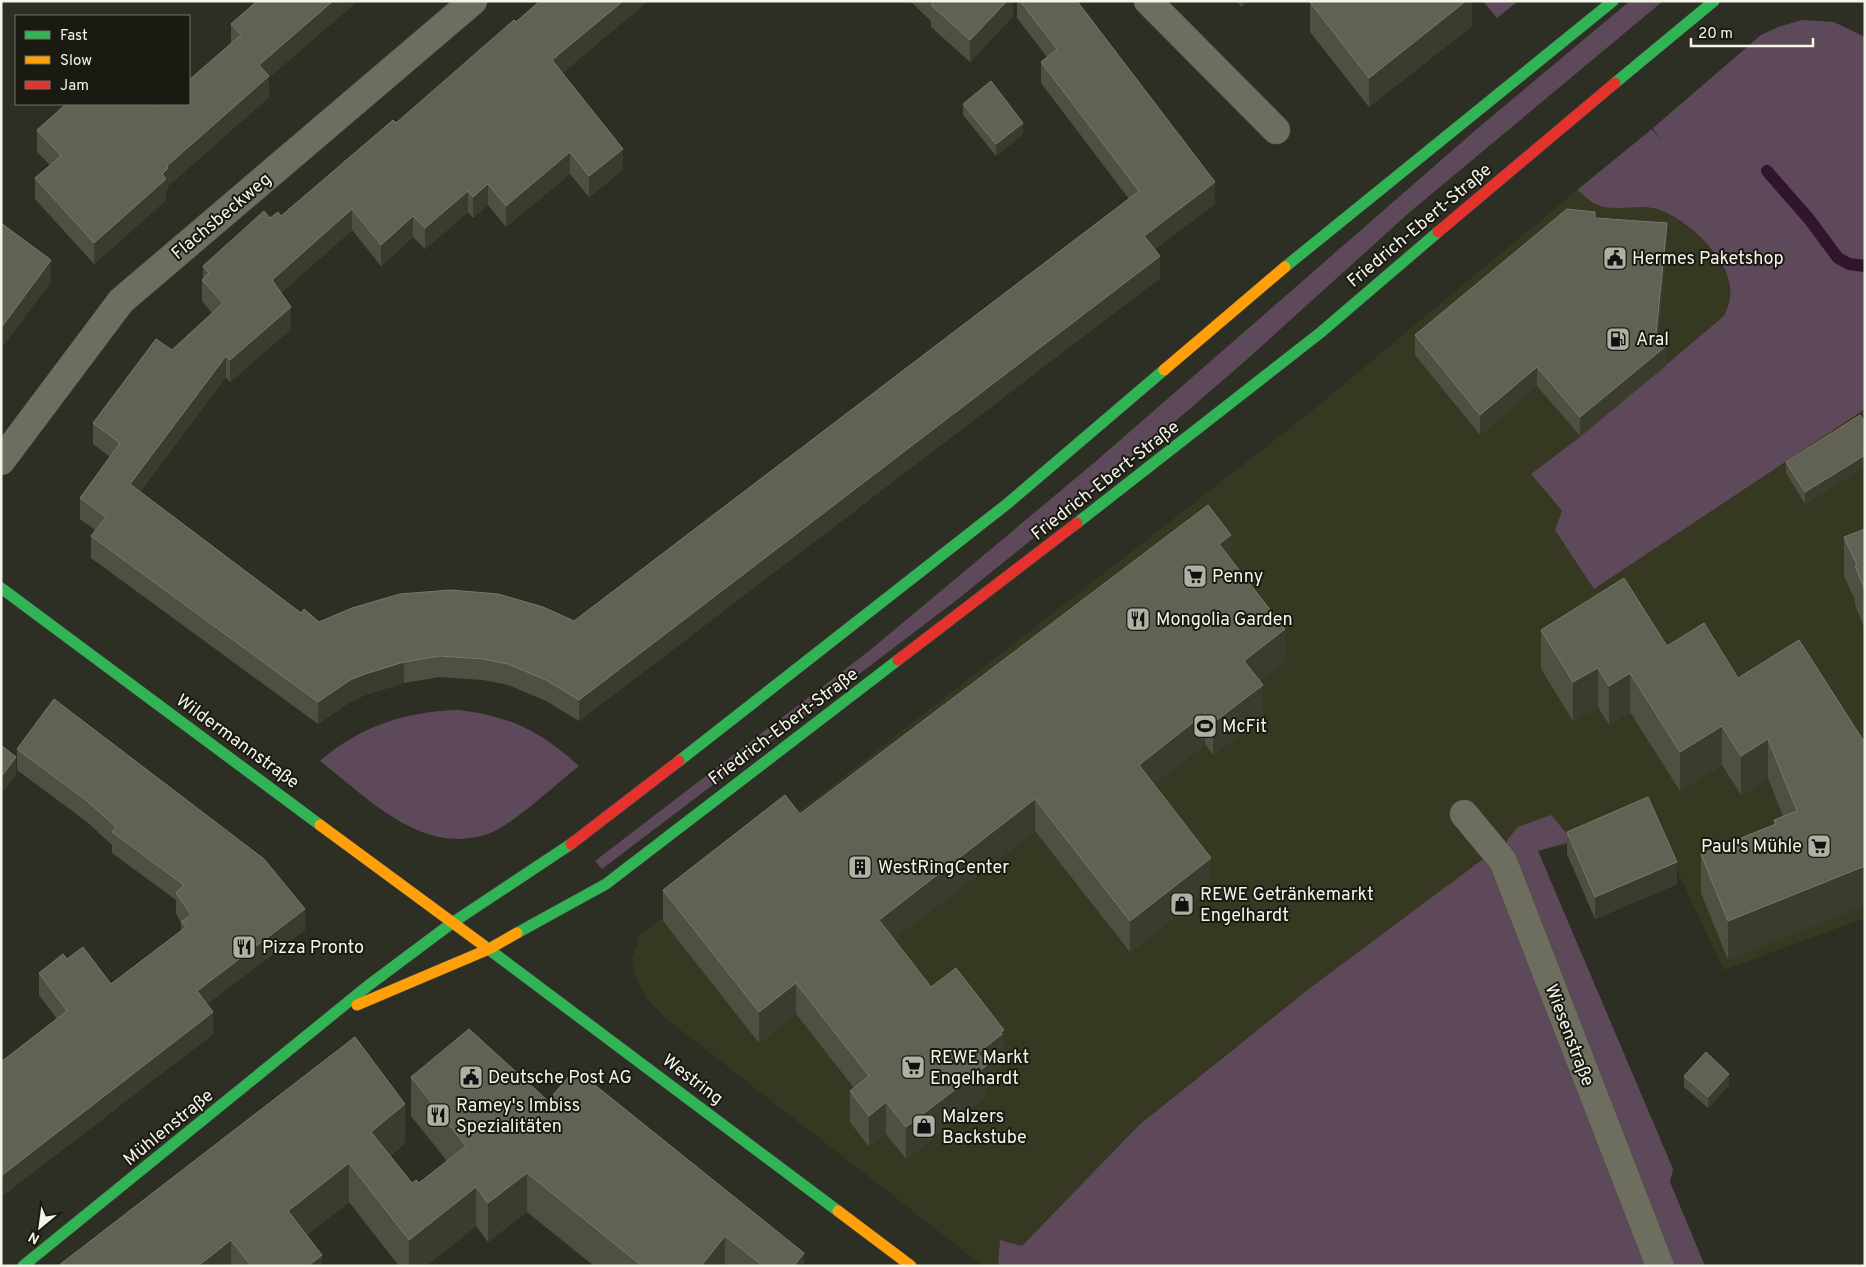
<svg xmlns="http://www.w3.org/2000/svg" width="1866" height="1267" font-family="Overpass,sans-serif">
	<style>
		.built { fill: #373821 }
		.green { fill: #5e495a }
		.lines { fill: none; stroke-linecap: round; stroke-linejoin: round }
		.stream { stroke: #31152e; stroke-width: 12 }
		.street-casing { stroke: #494a40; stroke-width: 29 }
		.fast-casing { stroke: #494a40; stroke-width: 12 }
		.slow-casing { stroke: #494a40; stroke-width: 12 }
		.jam-casing { stroke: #494a40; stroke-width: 12 }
		.street { stroke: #6d6d60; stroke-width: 28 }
		.fast { stroke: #30b455; stroke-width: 11 }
		.slow { stroke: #ff9f0a; stroke-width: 11 }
		.jam { stroke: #e5322d; stroke-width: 11 }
		.wall { fill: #4f4f42 }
		.shaded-wall { fill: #3b3b2e }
		.building { fill: #616154; stroke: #78786b }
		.labels { text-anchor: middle; stroke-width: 4; stroke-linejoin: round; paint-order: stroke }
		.street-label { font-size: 18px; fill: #f4f5e9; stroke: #1a1a12 }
		.poi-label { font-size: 18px; fill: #f4f5e9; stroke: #1a1a12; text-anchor: start }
	</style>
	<rect width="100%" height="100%" fill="#2e2f24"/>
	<path class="built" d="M1577,190L1596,204L1659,209L1681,220L1706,241L1717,257L1729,279L1730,298L1724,316L1580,437L1531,474L1562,511L1594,589L1865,409V918L1724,970L1650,813L1575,844L1537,850L1234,1048L1139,1125L1022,1246L1000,1240L998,1266H983L668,1020L646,998L634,974L632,959L638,944V937L1313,410Z"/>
	<g class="green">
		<path d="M1483,1H1518L1497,18Z"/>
		<path d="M1630,1H1663L1411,211L1244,362L1135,456L958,599L602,869L595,861L869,651L1095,462L1478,128Z"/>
		<path d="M1802,20L1834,22L1865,37V409L1594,589L1555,530L1562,511L1531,474L1580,437L1724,316C1726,311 1729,304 1730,298C1735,263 1690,221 1660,210C1641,203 1615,213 1595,204C1589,201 1583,194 1577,190L1652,129L1661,141L1653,128L1761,35L1778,27Z"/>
		<path d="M460,710C514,718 538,730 579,766C557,783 514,824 490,833C423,858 368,798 320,761C360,726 407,711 460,710Z"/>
		<path d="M1551,815L1573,841L1538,851L1673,1169L1670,1182L1705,1266H1672L1507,847V840L1518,827Z"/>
		<path d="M1490,854L1646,1266H998L1000,1240L1022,1246L1139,1125L1310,988Z"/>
	</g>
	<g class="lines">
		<path class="stream" d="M1767,171L1809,219L1838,258L1849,264L1865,266"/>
		<g class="street-casing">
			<g id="street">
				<path d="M1148,1L1276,130"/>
				<path d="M1,461L121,301L473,1"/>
				<path d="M1464,814L1503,861L1660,1266"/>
			</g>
		</g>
		<g class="fast-casing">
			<g id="fast">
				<path d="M1615,83L1714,1"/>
				<path d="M1285,267L1613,1"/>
				<path d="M1077,523L1320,333L1438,232"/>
				<path d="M1,588L320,825"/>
				<path d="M679,761L1007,504L1164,370"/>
				<path d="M517,933L606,884L898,660"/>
				<path d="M483,945L838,1211"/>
				<path d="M23,1266L369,985L452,923L571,844"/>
			</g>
		</g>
		<g class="slow-casing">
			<g id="slow">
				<path d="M1164,370L1285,267"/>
				<path d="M320,825L483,945"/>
				<path d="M357,1005L489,949L517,933"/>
				<path d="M838,1211L911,1266"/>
			</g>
		</g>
		<g class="jam-casing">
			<g id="jam">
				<path d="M1438,232L1615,83"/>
				<path d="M898,660L1077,523"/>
				<path d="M571,844L679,761"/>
			</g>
		</g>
		<use href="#street" class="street"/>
		<use href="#fast" class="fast"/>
		<use href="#slow" class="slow"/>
		<use href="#jam" class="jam"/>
	</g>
	<g class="wall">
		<path d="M257,1L269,78V97L168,186V189L166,191V200L94,264L35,199V178L50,165L37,152V130L158,107L231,43V24Z"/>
		<path d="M540,1H648L562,73L623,170L589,197L570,174L506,227L488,205L473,218L468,212L425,249L413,237L381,266L352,230L281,293L291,329L230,382L226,377L140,492L301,613L319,622L574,621L1129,199L1041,83V62L1047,57L1017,18V1H1077L1215,204L1155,249L1160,278L579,721L546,701L508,685L483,680L440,677L404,683L365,695L350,702L318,724L91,558V536L95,530L80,519V498L110,457L93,444V423L212,313L202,301V280L203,279V266L270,218L281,216L396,123Z"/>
		<path d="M910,1H1013V16L970,62L931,27V21Z"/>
		<path d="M1236,1H1249L1242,7Z"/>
		<path d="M1472,1V26L1369,107L1310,32V2Z"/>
		<path d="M963,104L1023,134L996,156L963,115Z"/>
		<path d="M1595,219L1667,243L1658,337L1666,366L1580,436L1537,386L1480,435L1415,355V335Z"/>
		<path d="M1865,422V466L1805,504L1786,473V462Z"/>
		<path d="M1865,529V629L1855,605V600L1844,576V537Z"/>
		<path d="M1231,560L1285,661L1259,681L1263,717L1213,755L1205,744L1154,784L1211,889L1130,952L1035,831L894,939L931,987L1004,1061L1002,1063V1066L987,1077V1096L906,1159L886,1134L869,1147L850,1122V1091L854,1088L796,1014L759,1043L663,921V890L800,814Z"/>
		<path d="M1541,630L1667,646L1738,678L1863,740L1865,739V905L1728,960L1701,893V854L1774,825V820L1783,816L1768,778L1741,795L1722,765L1680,791L1630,712L1609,725L1598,707L1573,721L1541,669Z"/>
		<path d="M17,749L305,930L207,1004L213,1034L1,1197V1062L57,1019L39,995V973L67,959L111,984L181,931V922L176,914V900L112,853V845L87,822L17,770Z"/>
		<path d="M1567,832L1677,884L1595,919L1567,854Z"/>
		<path d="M1684,1076L1729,1085L1708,1108L1684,1087Z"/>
		<path d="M411,1077L548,1101L804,1266H594L527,1212L488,1242L476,1226L426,1266H399L349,1202L307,1235L322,1266H58L405,1143L390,1156L412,1183H419L447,1161L411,1116Z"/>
	</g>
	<g class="shaded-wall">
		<path d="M333,1H358L269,78V97L168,186V189L166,191V200L94,264V243L162,174L167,166L259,65Z"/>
		<path d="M623,1H648L552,81V60Z"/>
		<path d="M1007,1H1013V16L970,62V40Z"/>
		<path d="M1242,1H1249L1242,7Z"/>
		<path d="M1466,1H1472V26L1369,107V78Z"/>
		<path d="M1023,123V134L996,156V144Z"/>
		<path d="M623,149V170L589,197V176Z"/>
		<path d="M570,152V174L506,227V206Z"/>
		<path d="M1215,182V204L1144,257V236Z"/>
		<path d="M488,184V205L473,218V197Z"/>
		<path d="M468,191V212L425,249V228Z"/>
		<path d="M352,209V230L272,301V280Z"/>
		<path d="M413,216V237L381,266V245Z"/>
		<path d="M1667,223V243L1656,354V335Z"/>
		<path d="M1160,256V278L579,721V700Z"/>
		<path d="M51,260V282L1,349V328Z"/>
		<path d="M291,307V329L230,382V360Z"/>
		<path d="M1666,346V366L1580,436V417Z"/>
		<path d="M226,356V377L130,505V484Z"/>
		<path d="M1537,367V386L1480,435V415Z"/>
		<path d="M1865,455V466L1805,504V492Z"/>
		<path d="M1231,535V566L1219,544Z"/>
		<path d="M1285,629V661L1244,692V661Z"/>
		<path d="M404,662V683L365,695L350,702L318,724V702L350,680L365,674Z"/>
		<path d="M1598,668V707L1573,721V682Z"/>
		<path d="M1630,673V712L1609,725V686Z"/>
		<path d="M1263,685V717L1213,755V723Z"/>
		<path d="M1205,713V744L1139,796V765Z"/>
		<path d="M1722,726V765L1680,791V752Z"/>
		<path d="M1768,739V778L1741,795V756Z"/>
		<path d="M16,757V774L1,794V777Z"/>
		<path d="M1035,799V831L879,951V920Z"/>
		<path d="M1211,858V889L1130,952V921Z"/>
		<path d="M1677,862V884L1595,919V897Z"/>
		<path d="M1865,866V905L1728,960V921Z"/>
		<path d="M305,909V930L197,1012V991Z"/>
		<path d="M796,983V1014L759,1043V1012Z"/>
		<path d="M213,1012V1034L1,1197V1176Z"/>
		<path d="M1004,1030V1061L1002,1063V1066L987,1077V1096L906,1159V1127L978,1053Z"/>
		<path d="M1729,1074V1085L1708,1108V1097Z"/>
		<path d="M886,1102V1134L869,1147V1116Z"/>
		<path d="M405,1104V1143L371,1171V1132Z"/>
		<path d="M349,1163V1202L288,1250V1211Z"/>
		<path d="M527,1173V1212L488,1242V1203Z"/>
		<path d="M476,1187V1226L426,1266H409V1240Z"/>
		<path d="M725,1236V1266H701Z"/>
		<path d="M231,1240V1266H198Z"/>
		<path d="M804,1253V1266H794Z"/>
		<path d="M322,1255V1266H308Z"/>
	</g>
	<g class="building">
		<path d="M257,1H333L259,65L269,76L167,166L168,168L162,174L166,179L94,243L35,178L61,156L37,130L66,104H155L158,107L162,104H189V80L241,35L231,24Z"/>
		<path d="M540,1H623L552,60L623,149L589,176L570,152L506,206L488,184L473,197L468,191L425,228L413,216L381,245L352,209L272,280L291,307L230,360L226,356L130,484L301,613L304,609L319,622L352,608L400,594L451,590L498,594L543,607L574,621L1139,191L1041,62L1057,49L1020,1H1077L1215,182L1144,236L1160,256L579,700L546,680L508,664L483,659L440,656L404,662L365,674L350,680L318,702L91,536L106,517L80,498L120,443L93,423L156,339L172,350L223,303L202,280L209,273L203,266L264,211L270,218L278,212L281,216L393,120L396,123L514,20L516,22Z"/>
		<path d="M933,1H1007L970,40L931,5L933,2Z"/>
		<path d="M1311,1H1466L1369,78L1310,2Z"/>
		<path d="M991,81L1023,123L996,144L963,104Z"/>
		<path d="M1567,209L1595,212V218L1667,223L1656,335L1666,346L1580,417L1537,367L1480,415L1415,335Z"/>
		<path d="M1,223L51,260L1,328Z"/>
		<path d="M1860,415L1865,422V455L1805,492L1786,462Z"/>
		<path d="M1208,505L1231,535L1219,544L1285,629L1244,661L1263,685L1213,723L1205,713L1139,765L1211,858L1130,921L1035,799L879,920L931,987L956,968L1004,1030L1000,1033L1002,1034L978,1053L987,1065L906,1127L886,1102L869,1116L850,1091L869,1076L796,983L759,1012L663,890L785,795L800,814Z"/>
		<path d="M1865,529V590L1855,566L1857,565L1844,537Z"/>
		<path d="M1624,578L1667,646L1704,623L1738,678L1799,640L1863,740L1865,739V866L1728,921L1701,854L1776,824L1774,820L1797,811L1768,739L1741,756L1722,726L1680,752L1630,673L1609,686L1598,668L1573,682L1541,630Z"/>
		<path d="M54,699L264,859L305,909L197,991L213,1012L1,1176V1062L67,1011L39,973L63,954L67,959L83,947L111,984L186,927L181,922L191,915L176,893L184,885L112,832L116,827L87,801L17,749Z"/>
		<path d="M1,745L16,757L1,777Z"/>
		<path d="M1648,797L1677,862L1595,897L1567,832Z"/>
		<path d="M469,1029L548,1101L575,1069L804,1253L794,1266H763L725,1236L701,1266H642L527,1173L488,1203L476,1187L409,1240L349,1163L288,1211L322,1255L308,1266H251L231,1240L198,1266H58L355,1037L405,1104L371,1132L412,1183L416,1180L419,1183L466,1146L411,1077Z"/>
		<path d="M1706,1052L1729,1074L1708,1097L1684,1076Z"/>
	</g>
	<defs>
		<g id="civic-square" transform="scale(1.25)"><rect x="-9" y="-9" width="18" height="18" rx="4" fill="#afb0a4" stroke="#1a1a12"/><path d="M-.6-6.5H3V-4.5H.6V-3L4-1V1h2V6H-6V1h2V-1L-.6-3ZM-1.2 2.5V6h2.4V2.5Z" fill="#111"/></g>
		<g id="fuel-square" transform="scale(1.25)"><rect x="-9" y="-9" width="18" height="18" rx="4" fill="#afb0a4" stroke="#1a1a12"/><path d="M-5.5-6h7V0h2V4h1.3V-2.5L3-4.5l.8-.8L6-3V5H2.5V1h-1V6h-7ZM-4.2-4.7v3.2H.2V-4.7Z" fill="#111"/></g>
		<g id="supermarket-square" transform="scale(1.25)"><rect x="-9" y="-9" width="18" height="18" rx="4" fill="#afb0a4" stroke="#1a1a12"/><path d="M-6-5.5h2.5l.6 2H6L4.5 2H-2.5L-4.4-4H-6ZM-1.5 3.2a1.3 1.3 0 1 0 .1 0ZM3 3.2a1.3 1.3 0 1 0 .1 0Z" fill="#111"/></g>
		<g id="restaurant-square" transform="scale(1.25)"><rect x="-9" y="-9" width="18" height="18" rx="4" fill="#afb0a4" stroke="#1a1a12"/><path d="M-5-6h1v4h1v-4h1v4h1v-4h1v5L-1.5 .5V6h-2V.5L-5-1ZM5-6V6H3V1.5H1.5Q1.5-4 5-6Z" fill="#111"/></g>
		<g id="stadium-square" transform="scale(1.25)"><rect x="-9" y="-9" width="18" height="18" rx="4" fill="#afb0a4" stroke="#1a1a12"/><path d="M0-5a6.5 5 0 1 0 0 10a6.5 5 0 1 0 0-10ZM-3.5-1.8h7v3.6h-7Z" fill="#111"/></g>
		<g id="building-square" transform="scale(1.25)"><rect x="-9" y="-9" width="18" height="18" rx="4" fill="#afb0a4" stroke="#1a1a12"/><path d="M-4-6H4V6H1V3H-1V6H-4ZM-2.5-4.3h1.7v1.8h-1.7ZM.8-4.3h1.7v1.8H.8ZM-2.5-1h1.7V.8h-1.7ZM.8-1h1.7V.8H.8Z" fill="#111"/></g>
		<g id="shop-square" transform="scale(1.25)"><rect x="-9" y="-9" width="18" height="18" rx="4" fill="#afb0a4" stroke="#1a1a12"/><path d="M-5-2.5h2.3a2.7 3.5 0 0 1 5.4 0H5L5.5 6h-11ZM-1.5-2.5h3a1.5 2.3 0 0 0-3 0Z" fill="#111"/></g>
	</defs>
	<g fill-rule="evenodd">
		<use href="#civic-square" x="1615" y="258"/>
		<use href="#fuel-square" x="1618" y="339"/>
		<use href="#supermarket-square" x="1195" y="576"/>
		<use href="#restaurant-square" x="1138" y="619"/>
		<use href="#stadium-square" x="1205" y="726"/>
		<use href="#supermarket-square" x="1819" y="846"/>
		<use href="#building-square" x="860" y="867"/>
		<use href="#shop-square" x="1182" y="904"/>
		<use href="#restaurant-square" x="244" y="947"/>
		<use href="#supermarket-square" x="913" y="1067"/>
		<use href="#civic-square" x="471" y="1077"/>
		<use href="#restaurant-square" x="438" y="1115"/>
		<use href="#shop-square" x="924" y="1126"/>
	</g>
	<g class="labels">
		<g class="street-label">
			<text transform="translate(221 216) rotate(-40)" y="6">Flachsbeckweg</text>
			<text transform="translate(1419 225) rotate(-40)" y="6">Friedrich-Ebert-Straße</text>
			<text transform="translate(1105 480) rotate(-38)" y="6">Friedrich-Ebert-Straße</text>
			<text transform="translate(783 726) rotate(-37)" y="6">Friedrich-Ebert-Straße</text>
			<text transform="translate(238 741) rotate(36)" y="6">Wildermannstraße</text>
			<text transform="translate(1570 1035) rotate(69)" y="6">Wiesenstraße</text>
			<text transform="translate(693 1079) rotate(37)" y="6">Westring</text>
			<text transform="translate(168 1127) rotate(-39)" y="6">Mühlenstraße</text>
		</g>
		<g class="poi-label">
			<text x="1632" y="264">Hermes Paketshop</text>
			<text x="1636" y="345">Aral</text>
			<text x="1212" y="582">Penny</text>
			<text x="1156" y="625">Mongolia Garden</text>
			<text x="1222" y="732">McFit</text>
			<text x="1802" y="852" text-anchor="end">Paul's Mühle</text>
			<text x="878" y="873">WestRingCenter</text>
			<text x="1200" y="900">REWE Getränkemarkt<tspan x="1200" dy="21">Engelhardt</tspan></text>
			<text x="262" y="953">Pizza Pronto</text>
			<text x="930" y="1063">REWE Markt<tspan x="930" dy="21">Engelhardt</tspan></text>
			<text x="488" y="1083">Deutsche Post AG</text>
			<text x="456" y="1111">Ramey's Imbiss<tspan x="456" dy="21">Spezialitäten</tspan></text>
			<text x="942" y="1122">Malzers<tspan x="942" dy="21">Backstube</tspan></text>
		</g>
	</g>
	<rect width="1866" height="1267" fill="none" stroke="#f4f5e9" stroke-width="5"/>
	<rect x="15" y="15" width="175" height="90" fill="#1a1a12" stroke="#717268"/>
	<rect x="25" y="31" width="25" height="8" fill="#30b455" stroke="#717268"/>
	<text x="60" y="40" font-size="15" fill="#f4f5e9">Fast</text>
	<rect x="25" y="56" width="25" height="8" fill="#ff9f0a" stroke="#717268"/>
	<text x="60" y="65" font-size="15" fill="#f4f5e9">Slow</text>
	<rect x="25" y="81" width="25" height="8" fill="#e5322d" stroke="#717268"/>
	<text x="60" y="90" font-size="15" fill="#f4f5e9">Jam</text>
	<g transform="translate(40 1227) rotate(209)" stroke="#1a1a12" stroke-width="4" paint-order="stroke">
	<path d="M0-4L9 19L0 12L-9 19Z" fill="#f4f5e9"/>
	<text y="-8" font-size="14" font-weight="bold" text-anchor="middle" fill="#f4f5e9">N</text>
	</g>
	<path d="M1691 38v8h122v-8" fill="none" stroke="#f4f5e9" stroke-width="2.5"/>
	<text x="1698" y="38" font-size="15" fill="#f4f5e9" stroke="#1a1a12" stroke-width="4" paint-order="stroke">20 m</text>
</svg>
